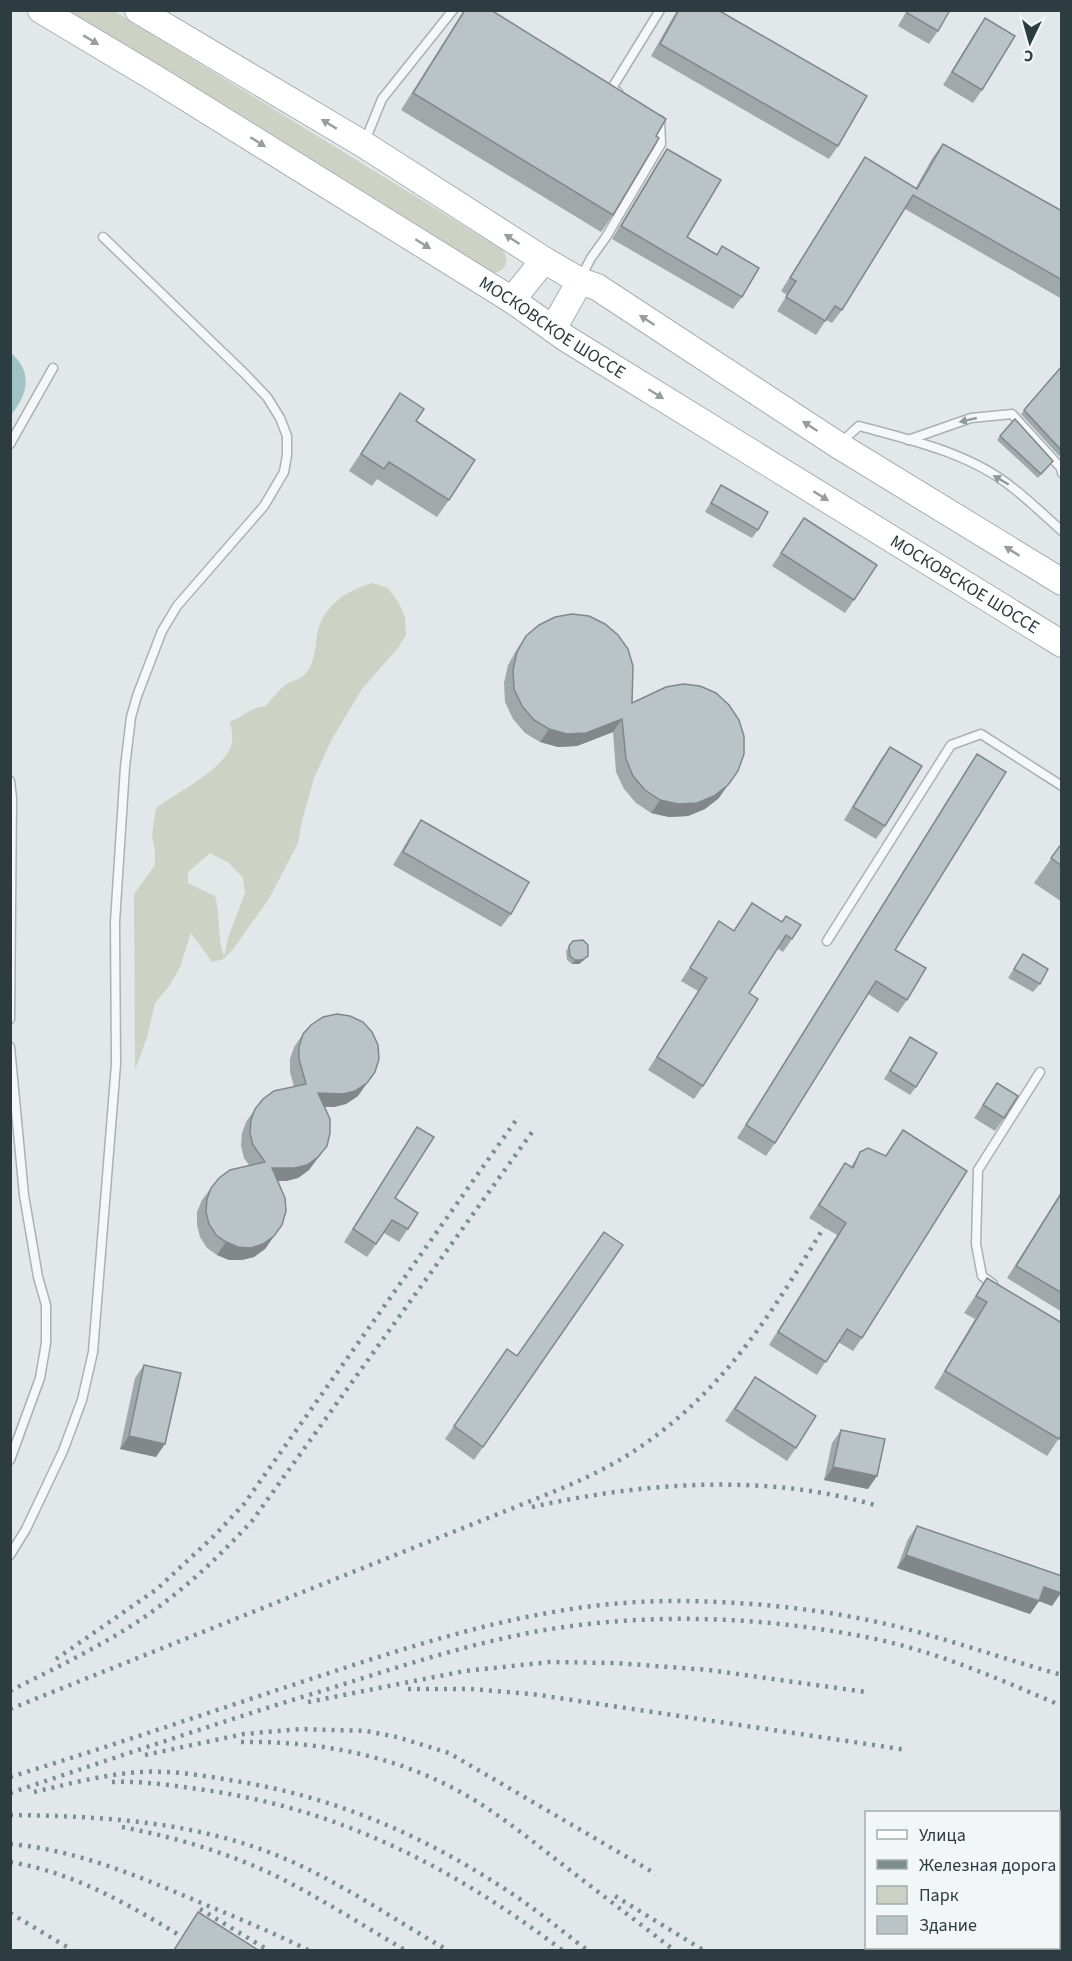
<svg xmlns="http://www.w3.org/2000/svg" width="1072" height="1961" font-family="'Source Sans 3',sans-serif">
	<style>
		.green { fill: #ced2c4; fill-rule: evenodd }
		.water { fill: #a1c3c5 }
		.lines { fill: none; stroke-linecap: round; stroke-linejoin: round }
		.lane-casing { stroke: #a8b1b3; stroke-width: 11 }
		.primary-casing { stroke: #a3b1b4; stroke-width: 28 }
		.lane { stroke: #f5f7f8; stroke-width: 8 }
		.primary { stroke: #fff; stroke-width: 26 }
		.rail { stroke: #7d8e91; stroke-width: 4.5; stroke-dasharray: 3 6; stroke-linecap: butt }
		.wall { fill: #a0a8a9 }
		.shaded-wall { fill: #82888a }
		.building { fill: #bac3c5; stroke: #82888a; stroke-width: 1.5 }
		.oneway { fill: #969ea0 }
		.oneway2 { fill: #909a9c }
		.labels { text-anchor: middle; stroke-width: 6; stroke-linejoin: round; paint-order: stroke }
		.street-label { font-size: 18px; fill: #2c3c40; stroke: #f2f6f7 }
	</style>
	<rect width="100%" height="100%" fill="#e2e8e9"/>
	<g class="green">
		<path d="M62,11H114L503,250C511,261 505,273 491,273Z"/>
		<path d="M372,583L388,588L399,603L405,617L406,635L398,648L362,689L332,739L314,778L302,821L298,843L270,897L234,948L224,959L212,962L191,933L180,967L170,985L155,1003L147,1037L135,1070L134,894L155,865V851L152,835L156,808C174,794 230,767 232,741C233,735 231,728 230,722C242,717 252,707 266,706C272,699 278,691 285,685C291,680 299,681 305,674C315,663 315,648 317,635C322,606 346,591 372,583ZM210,853L229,863L243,878L245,893L228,938L224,957C217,937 221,916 215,896L188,883V872Z"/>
	</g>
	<path class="water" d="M11,353C33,372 28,394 11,415Z"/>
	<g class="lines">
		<g class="lane-casing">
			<g id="lane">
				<path d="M618,92L612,88L660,10"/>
				<path d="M365,141L382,99L453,10"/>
				<path d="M580,279L591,258L606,237L661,144L660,120"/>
				<path d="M908,440L971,418L1012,414L1061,468L1062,473"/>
				<path d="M840,443L859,426C911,440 970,453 1013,488C1030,501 1046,517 1062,531"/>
				<path d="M10,444L53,368"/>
				<path d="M10,781L12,798L10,1019"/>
				<path d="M827,941L951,745L981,734L1062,786"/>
				<path d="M10,1047L24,1195L38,1277L46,1305V1343L40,1378L10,1460"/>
				<path d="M993,1284L982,1276L976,1244L978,1170L1040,1072"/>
				<path d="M10,1555L26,1529L63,1451L82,1400L93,1352L116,1064L115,922L125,767L131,717L137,696L162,631L177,606L264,506L284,472L287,455V436L280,418L267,397L244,373L103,237"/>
			</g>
		</g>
		<g class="primary-casing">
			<g id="primary">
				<path id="s1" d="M41,10L158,80L512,300L567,339L1062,644"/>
				<path d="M138,10L363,144L544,260L580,281L597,287L838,445L1062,582"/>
				<path d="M512,300L544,260"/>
				<path d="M553,329L580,281"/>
			</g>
		</g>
		<use href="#lane" class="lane"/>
		<use href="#primary" class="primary"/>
		<g class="rail">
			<path d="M532,1507C644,1482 768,1473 878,1506"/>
			<path d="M56,1659L157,1589L214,1536L244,1504L519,1116"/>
			<path d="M408,1689H471L532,1694L907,1750"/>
			<path d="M10,1691C63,1664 119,1638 165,1602C197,1578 225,1550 252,1521L535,1128"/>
			<path d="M308,1702L465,1671L550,1662L616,1663L709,1670L866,1692"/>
			<path d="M10,1709L533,1500C571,1485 609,1469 643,1445C732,1383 777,1304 832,1214"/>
			<path d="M241,1742C313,1741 384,1753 449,1786C489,1806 523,1834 558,1861C597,1891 636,1921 674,1950"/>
			<path d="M145,1755L244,1734L301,1729L366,1731L397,1737L449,1753L656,1874"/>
			<path d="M10,1777C118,1744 225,1707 332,1672C442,1636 555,1601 672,1601C748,1601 826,1609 899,1627C954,1641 1007,1660 1062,1675"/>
			<path d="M112,1782C141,1781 170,1785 198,1789C338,1808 451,1866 562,1950"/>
			<path d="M34,1792C69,1784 105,1774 141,1772C173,1770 205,1776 236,1781C338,1798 425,1836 511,1893C538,1911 562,1931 587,1950"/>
			<path d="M10,1793C111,1759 211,1725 312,1694C387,1671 462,1645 539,1631C648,1612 763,1616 871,1638C938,1652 999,1679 1062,1706"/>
			<path d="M10,1815C98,1816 188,1821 271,1853C333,1877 390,1917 447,1950"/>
			<path d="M122,1827C174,1837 226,1852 274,1875C319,1897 362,1925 405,1950"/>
			<path d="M10,1844C77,1850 138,1876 199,1902C235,1917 272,1932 308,1950"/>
			<path d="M10,1862C83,1874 142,1913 204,1950"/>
			<path d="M615,1896L703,1950"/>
			<path d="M200,1909L268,1950"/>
			<path d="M10,1913L72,1950"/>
		</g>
	</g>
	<g class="wall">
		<path d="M464,10H491L613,215L601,232L401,110Z"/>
		<path d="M677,10H718L838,146L829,159L651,56Z"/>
		<path d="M904,10H950L938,31L929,44L898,26L906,12Z"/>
		<path d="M985,18L982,90L973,103L943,85L976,31Z"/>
		<path d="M943,144L1062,211V299L905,209L842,310L832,323L826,320L816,335L777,311L787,295L781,291L856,171L865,157L915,189L933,157Z"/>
		<path d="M667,149L687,237L717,254L722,246L742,297L733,309L612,239L658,162Z"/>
		<path d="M1062,366V453L1059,456L1021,414Z"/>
		<path d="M400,393L416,421L449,500L437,517L377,479L372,486L349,471Z"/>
		<path d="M1000,436L1050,465L1038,478L997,440Z"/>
		<path d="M721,485L758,530L752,538L705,512Z"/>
		<path d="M804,518L854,600L845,613L772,566Z"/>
		<path d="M526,636L632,703L719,798L705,809L688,816L669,817L651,813L636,803L624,789L616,772L613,732L577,746L558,747L540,742L525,733L513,719L505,702L504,683L508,665L517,649Z"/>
		<path d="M890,747L885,826L876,839L844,820L881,759Z"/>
		<path d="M977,754L895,950L907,1000L898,1013L868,994L775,1143L766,1156L737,1138L968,767Z"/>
		<path d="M421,820L511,914L501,927L393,865L412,833Z"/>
		<path d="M1062,843V902L1034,883Z"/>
		<path d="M752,903L792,939L783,952L777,948L749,993L703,1086L694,1099L648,1070L698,991L681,981L719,921L734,930Z"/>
		<path d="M573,941L584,960L579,964H572L567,960L566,951Z"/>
		<path d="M1023,954L1040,984L1033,992L1008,978Z"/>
		<path d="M303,1034L358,1096L346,1104L334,1107H324L309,1170L298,1178L286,1181H278L282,1225L265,1249L254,1257L242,1260H229L217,1255L207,1248L200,1237L197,1225V1212L202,1200L211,1188L249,1165L244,1158L241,1146L242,1133L246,1122L255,1109L294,1087L290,1072V1059L294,1047Z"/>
		<path d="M910,1037L916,1087L910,1095L884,1079Z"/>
		<path d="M997,1083L1004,1118L995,1131L974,1118Z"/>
		<path d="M417,1127L395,1198L408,1229L399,1242L384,1233L367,1257L344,1242Z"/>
		<path d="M903,1130L862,1338L853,1351L838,1342L817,1375L769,1345L837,1235L809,1218L845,1163L851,1167L860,1152L886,1156Z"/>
		<path d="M1062,1191V1312L1007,1278Z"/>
		<path d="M623,1245L474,1460L445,1439L507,1349L517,1356Z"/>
		<path d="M987,1278L1062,1434L1047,1456L934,1388L975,1319L964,1313Z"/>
		<path d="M144,1365L156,1457L120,1449L135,1378Z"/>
		<path d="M755,1377L796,1448L787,1461L725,1421Z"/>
		<path d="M841,1430L868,1489L824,1480L832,1443Z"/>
		<path d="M917,1526L1052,1606L1039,1601L1030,1614L897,1568L908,1539Z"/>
	</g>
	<g class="shaded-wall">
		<path d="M622,719L613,732L577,746L558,747L540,742L549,729Z"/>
		<path d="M728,785L719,798L705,809L688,816L669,817L651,813L660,800Z"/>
		<path d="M588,956L584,960L579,964H572L575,960Z"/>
		<path d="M375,1072L358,1096L346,1104L334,1107L309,1106L318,1093Z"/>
		<path d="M327,1146L309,1170L298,1178L286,1181H263L272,1168Z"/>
		<path d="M274,1236L265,1249L254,1257L242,1260H229L217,1255L226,1242Z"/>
		<path d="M129,1436L165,1444L156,1457L120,1449Z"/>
		<path d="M833,1467L877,1476L868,1489L824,1480Z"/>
		<path d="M906,1555L1044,1587L1061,1593L1052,1606L1039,1601L1030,1614L897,1568Z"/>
	</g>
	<g class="building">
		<path d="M465,10H491L666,119L656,136L659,138L613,215L413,93Z"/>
		<path d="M679,10H718L867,96L838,146L660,44Z"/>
		<path d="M908,10H950L938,31L907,13Z"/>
		<path d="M985,18L1015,36L982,90L952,72Z"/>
		<path d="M943,144L1062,211V280L913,195L842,310L835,306L825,321L786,297L796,281L790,278L865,157L917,189Z"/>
		<path d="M667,149L721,180L687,237L717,255L722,246L759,268L742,297L621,226Z"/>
		<path d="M1062,366V451L1024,410Z"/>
		<path d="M400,393L424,409L416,421L475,460L449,500L389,462L384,469L361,454Z"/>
		<path d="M1015,419L1053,461L1041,474L1000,436Z"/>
		<path d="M721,485L768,512L758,530L711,503Z"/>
		<path d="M804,518L877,565L854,600L781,553Z"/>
		<path d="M572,614L589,616L605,624L618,635L628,649L633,666L632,703L666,687L683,684L700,686L716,693L729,705L739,720L744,736V754L738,771L728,785L714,796L697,803L678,804L660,800L645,790L633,776L626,759L622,719L586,733L567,734L549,729L534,720L522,706L514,689L513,670L517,652L526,636L539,625L555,617Z"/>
		<path d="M890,747L922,766L885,826L853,807Z"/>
		<path d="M977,754L1006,772L895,950L926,968L907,1000L876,981L775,1143L746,1125Z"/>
		<path d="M421,820L529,882L511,914L403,852Z"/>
		<path d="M1062,843V866L1051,858Z"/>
		<path d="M752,903L782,922L786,916L801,925L792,939L786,935L749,993L758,999L703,1086L657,1057L707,978L690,968L719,921L734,931Z"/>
		<path d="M583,940L588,945V956L582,960H575L570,956L569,946L573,941Z"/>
		<path d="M1023,954L1048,969L1040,984L1014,969Z"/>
		<path d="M337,1014L350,1016L363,1022L372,1032L378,1045L379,1059L375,1072L367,1083L355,1091L343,1094L318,1093L330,1119V1133L327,1146L318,1157L307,1165L295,1168H272L285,1198L286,1211L282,1225L274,1236L263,1244L251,1248L238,1247L226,1242L216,1235L209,1224L206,1212L207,1199L211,1188L219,1178L230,1170L265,1162L253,1145L250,1133L251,1120L255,1109L263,1099L274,1091L306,1084L299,1059V1047L303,1034L311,1025L323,1017Z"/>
		<path d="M910,1037L937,1053L916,1087L890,1071Z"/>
		<path d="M997,1083L1018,1096L1004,1118L983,1105Z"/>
		<path d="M417,1127L434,1137L395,1198L418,1213L408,1229L392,1220L376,1244L353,1229Z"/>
		<path d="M903,1130L967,1171L862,1338L847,1329L826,1362L778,1332L846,1223L819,1205L845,1163L853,1168L860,1152L868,1148L886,1156Z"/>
		<path d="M1062,1192V1293L1016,1266Z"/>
		<path d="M604,1232L623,1245L483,1447L454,1426L507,1349L517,1356Z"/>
		<path d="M987,1278L1062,1323V1434L1059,1439L945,1371L987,1302L976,1296Z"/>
		<path d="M144,1365L181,1373L165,1444L129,1436Z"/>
		<path d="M755,1377L816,1416L796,1448L735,1409Z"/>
		<path d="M841,1430L885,1439L877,1476L833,1467Z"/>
		<path d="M917,1526L1062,1576L1061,1593L1044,1587L1039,1601L906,1555Z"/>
		<path d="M198,1912L258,1950H174Z"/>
	</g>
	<defs><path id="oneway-solid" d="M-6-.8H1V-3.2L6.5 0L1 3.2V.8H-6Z" transform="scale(1.5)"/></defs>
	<g class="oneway">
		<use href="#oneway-solid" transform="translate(91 40) rotate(31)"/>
		<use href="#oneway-solid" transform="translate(329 124) rotate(-149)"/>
		<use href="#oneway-solid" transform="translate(258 142) rotate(32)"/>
		<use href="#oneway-solid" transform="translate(512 239) rotate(-147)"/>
		<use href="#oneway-solid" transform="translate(423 244) rotate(32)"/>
		<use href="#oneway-solid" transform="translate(647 320) rotate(-147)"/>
		<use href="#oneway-solid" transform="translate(656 394) rotate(32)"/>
		<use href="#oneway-solid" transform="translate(810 426) rotate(-147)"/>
		<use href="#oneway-solid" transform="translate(821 496) rotate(32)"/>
		<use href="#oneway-solid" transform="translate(1012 551) rotate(-148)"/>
	</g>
	<g class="oneway2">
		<use href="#oneway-solid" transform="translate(968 420) rotate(167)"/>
		<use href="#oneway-solid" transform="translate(1001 480) rotate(-150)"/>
	</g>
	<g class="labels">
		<g class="street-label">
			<text dy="6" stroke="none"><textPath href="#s1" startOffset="602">МОСКОВСКОЕ ШОССЕ</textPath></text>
			<text dy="6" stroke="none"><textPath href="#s1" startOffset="1088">МОСКОВСКОЕ ШОССЕ</textPath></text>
		</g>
	</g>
	<rect width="1072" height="1961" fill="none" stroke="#2c3c40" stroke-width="24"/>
	<rect x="865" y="1811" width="195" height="138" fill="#f2f6f7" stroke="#a3acae" stroke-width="1.5"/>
	<rect x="877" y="1830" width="30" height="9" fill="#ffffff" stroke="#a3acae" stroke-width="1.5"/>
	<text x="919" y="1841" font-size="18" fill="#2c3c40">Улица</text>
	<rect x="877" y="1860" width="30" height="9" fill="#7d8e91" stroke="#a3acae" stroke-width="1.5"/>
	<text x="919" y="1871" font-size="18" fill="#2c3c40">Железная дорога</text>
	<rect x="877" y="1886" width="30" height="18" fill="#ced2c4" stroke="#a3acae" stroke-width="1.5"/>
	<text x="919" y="1901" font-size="18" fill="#2c3c40">Парк</text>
	<rect x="877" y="1916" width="30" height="18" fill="#bac3c5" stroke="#a3acae" stroke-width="1.5"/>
	<text x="919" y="1931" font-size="18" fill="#2c3c40">Здание</text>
	<g transform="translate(1030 42) rotate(185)" stroke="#f2f6f7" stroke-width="4.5" paint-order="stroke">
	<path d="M0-4.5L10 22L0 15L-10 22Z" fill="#2c3c40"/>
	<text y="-9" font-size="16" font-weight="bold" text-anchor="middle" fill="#2c3c40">С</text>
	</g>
</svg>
